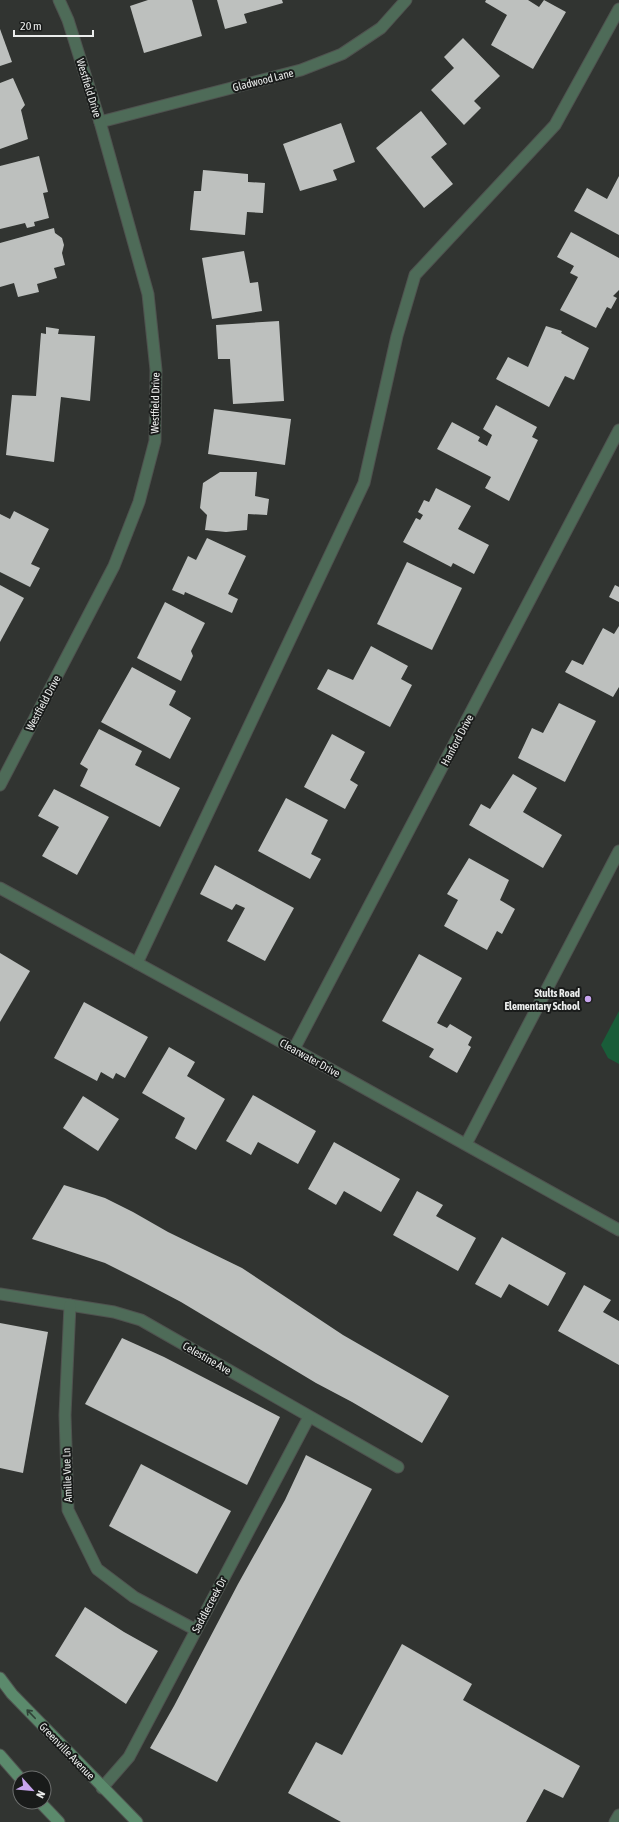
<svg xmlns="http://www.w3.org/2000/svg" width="619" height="1822" font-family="'Asap Condensed',sans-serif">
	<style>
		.green { fill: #195d39 }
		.building { fill: #bdc0be }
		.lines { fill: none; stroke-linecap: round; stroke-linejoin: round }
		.service-casing { stroke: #4f524f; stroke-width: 13 }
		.minor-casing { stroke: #4f524f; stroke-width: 13 }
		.secondary-casing { stroke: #4f524f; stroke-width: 13 }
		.service { stroke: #4e6b58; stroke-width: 11 }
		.minor { stroke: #4e6b58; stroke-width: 11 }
		.secondary { stroke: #5b8a6c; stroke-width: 11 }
		.oneway { stroke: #304237 }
		.poi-dot { fill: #c8a5ef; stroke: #191b1a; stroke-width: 1.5 }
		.labels { text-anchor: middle; stroke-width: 4; stroke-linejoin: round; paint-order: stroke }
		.street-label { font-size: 11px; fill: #ebedec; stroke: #191b1a }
		.poi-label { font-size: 11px; font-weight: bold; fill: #ebedec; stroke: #191b1a; text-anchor: end }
	</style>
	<rect width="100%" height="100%" fill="#313431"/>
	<path class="green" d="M619,1011V1064L608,1058L601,1045Z"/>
	<g class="building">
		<path d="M148,0H192L202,36L144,53L130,6Z"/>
		<path d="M217,0H282L283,3L244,14L247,23L225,29Z"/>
		<path d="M486,0H528L539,7L544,0L566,12L533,69L491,45L507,15L485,2Z"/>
		<path d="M0,29L12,62L0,66Z"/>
		<path d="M463,38L500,76L474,101L481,108L464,125L431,90L454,68L444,57Z"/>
		<path d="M13,78L25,105L21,110L28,139L0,149V83Z"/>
		<path d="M421,111L447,144L431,157L453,184L424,208L376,148Z"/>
		<path d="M341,123L355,162L333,170L337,180L300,191L283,144Z"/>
		<path d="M39,156L48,192L43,193L49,218L34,222L35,226L27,228L25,223L0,229V166Z"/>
		<path d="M203,170L248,174V182L265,183L263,213L247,212L245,235L190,230L194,191H201Z"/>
		<path d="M619,176V235L574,211L587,188L607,199Z"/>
		<path d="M54,228L55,233L62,238L64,245L62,253L65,265L54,268L57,278L37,284L39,292L18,297L14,283L0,287V243Z"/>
		<path d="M571,232L619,258V290L613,296L617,298L611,309L607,307L596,328L560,310L578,277L570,273L574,266L557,257Z"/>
		<path d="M244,251L250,283L258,282L262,311L212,319L202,258Z"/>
		<path d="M279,321L284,401L233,404L230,359H218L216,325Z"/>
		<path d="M546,326L562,331L561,333L589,348L574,380L565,376L549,407L496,379L508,357L528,367Z"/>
		<path d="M46,327L59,329L58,334L95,336L90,401L61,397L54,462L6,455L12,395L36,396L41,333L46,334Z"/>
		<path d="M496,405L537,427L532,437L538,440L509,501L485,488L491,477L437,449L452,422L480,437L478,441L487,446L492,435L483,429Z"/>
		<path d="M214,409L291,419L285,465L208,454Z"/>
		<path d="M220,472H257L255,496L269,499L267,515L248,514L247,530L226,532L205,530L207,515L200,508L203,483Z"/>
		<path d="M436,488L471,506L458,529L489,545L474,574L453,563L451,567L403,542L416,518L420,520L423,515L418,512L424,500L429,502Z"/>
		<path d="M14,511L49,529L31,564L40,568L30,587L0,572V514L10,519Z"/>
		<path d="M207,538L246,556L228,594L238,599L232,613L185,592L184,595L172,590L188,556L196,560Z"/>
		<path d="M407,562L462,588L432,650L377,624Z"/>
		<path d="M0,585L24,598L0,642Z"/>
		<path d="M615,585L619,587V602L609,597Z"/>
		<path d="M165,602L205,623L191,651L193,656L181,681L137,658Z"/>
		<path d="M619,626V687L613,697L565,672L572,660L583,665L603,628L614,634Z"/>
		<path d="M371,646L408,666L401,679L412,685L390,727L317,689L328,669L353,680Z"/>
		<path d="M132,667L176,691L169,705L191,718L170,759L101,722Z"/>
		<path d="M559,703L596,721L565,782L518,758L532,728L543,733Z"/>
		<path d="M99,729L142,751L135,765L180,788L160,827L80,786L88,769L80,764Z"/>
		<path d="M332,734L365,752L350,780L358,785L345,809L304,787Z"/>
		<path d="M513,774L537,788L523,812L562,835L543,868L469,825L481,804L490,809Z"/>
		<path d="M54,789L109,817L77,875L42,856L59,827L38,816Z"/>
		<path d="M286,798L328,820L311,854L321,859L310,879L258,851Z"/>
		<path d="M469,858L509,880L500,900L515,909L502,934L497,931L487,950L444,926L458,900L447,894Z"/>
		<path d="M215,865L294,908L265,961L227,941L245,908L236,904L232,910L200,894Z"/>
		<path d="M0,953L30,971L0,1022Z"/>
		<path d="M419,954L462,978L437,1023L447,1028L450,1024L472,1037L468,1045L471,1047L457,1073L429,1057L434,1049L382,1021Z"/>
		<path d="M84,1002L148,1037L125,1078L116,1073L113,1079L101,1072L97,1081L54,1058Z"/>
		<path d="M169,1047L195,1062L187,1076L225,1099L196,1150L175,1138L185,1118L142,1093Z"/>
		<path d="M253,1095L316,1131L298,1164L258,1142L251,1155L226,1141Z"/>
		<path d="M83,1096L119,1119L98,1151L63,1128Z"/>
		<path d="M334,1142L400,1179L381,1212L344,1191L336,1205L308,1189Z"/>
		<path d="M64,1185L105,1198L133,1212L168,1232L242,1268L343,1335L449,1396L422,1443L352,1402L316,1383L181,1302L141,1281L105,1263L32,1239Z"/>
		<path d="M417,1191L443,1205L436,1216L476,1238L458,1271L393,1235Z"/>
		<path d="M502,1237L566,1273L548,1306L509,1284L501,1298L475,1284Z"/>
		<path d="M584,1285L611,1300L603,1312L619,1321V1365L558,1331Z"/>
		<path d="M0,1323L48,1332L23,1473L0,1468Z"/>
		<path d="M122,1338L164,1357L280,1417L247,1485L85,1404Z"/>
		<path d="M306,1455L372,1489L217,1782L150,1748L174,1706L238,1584L285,1500Z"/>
		<path d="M141,1464L231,1511L197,1574L109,1526Z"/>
		<path d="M85,1607L124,1632L158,1651L126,1704L55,1656Z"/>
		<path d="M402,1644L472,1684L463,1700L580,1766L563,1798L544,1789L526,1822H341L288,1793L316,1742L342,1755Z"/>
	</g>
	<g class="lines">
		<g class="service-casing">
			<g id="service">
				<path d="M137,963L364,483L397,336L415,275L555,125L619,9"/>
				<path d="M466,1144L619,851"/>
				<path d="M615,1822L619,1815"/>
			</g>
		</g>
		<g class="minor-casing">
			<g id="minor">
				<path d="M100,122L301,70L342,54L381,28L406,0"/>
				<path d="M0,785L114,566L139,502L155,441L156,370L148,294L100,122L68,20L59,0"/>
				<path d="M0,888L294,1049L619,1230"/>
				<path d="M294,1049L619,430"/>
				<path d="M0,1294L114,1312L141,1320L398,1467"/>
				<path d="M70,1305L65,1415L68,1510L97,1569L134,1597L196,1630"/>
				<path d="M102,1788L129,1757L309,1417"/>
			</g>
		</g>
		<g class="secondary-casing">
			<g id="secondary">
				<path d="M0,1678L12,1694L137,1822"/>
				<path d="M0,1755L20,1778"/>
				<path d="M40,1802L59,1822"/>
			</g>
		</g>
		<use href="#service" class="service"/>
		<use href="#minor" class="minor"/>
		<use href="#secondary" class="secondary"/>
	</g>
	<defs><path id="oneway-shaft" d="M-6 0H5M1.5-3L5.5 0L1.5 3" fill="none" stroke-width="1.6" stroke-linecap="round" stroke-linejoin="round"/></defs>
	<use class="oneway" href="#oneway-shaft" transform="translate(31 1714) rotate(-134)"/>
	<circle class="poi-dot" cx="588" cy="999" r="4"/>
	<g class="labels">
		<g class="street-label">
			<text transform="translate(263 80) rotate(-14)" y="4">Gladwood Lane</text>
			<text transform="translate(89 88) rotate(73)" y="4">Westfield Drive</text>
			<text transform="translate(155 403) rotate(-89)" y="4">Westfield Drive</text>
			<text transform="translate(43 703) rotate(-62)" y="4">Westfield Drive</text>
			<text transform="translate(457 740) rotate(-62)" y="4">Hanford Drive</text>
			<text transform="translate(310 1058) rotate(29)" y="4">Clearwater Drive</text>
			<text transform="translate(207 1358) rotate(30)" y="4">Celestine Ave</text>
			<text transform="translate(67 1475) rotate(-92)" y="4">Amilie Vue Ln</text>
			<text transform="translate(209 1605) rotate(-62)" y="4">Saddlecreek Dr</text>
			<text transform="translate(67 1751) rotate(46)" y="4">Greenville Avenue</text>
		</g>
		<g class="poi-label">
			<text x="580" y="997">Stults Road<tspan x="580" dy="13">Elementary School</tspan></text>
		</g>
	</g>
	<g transform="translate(32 1790) rotate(117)"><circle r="19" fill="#191b1a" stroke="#6d6f6e"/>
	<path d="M0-3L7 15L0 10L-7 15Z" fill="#c8a5ef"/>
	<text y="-6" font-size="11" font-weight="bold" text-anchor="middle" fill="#ebedec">N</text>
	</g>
	<path d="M14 30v6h79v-6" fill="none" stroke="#ebedec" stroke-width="2"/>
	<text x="20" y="30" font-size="12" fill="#ebedec" stroke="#191b1a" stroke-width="3" paint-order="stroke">20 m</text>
</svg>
